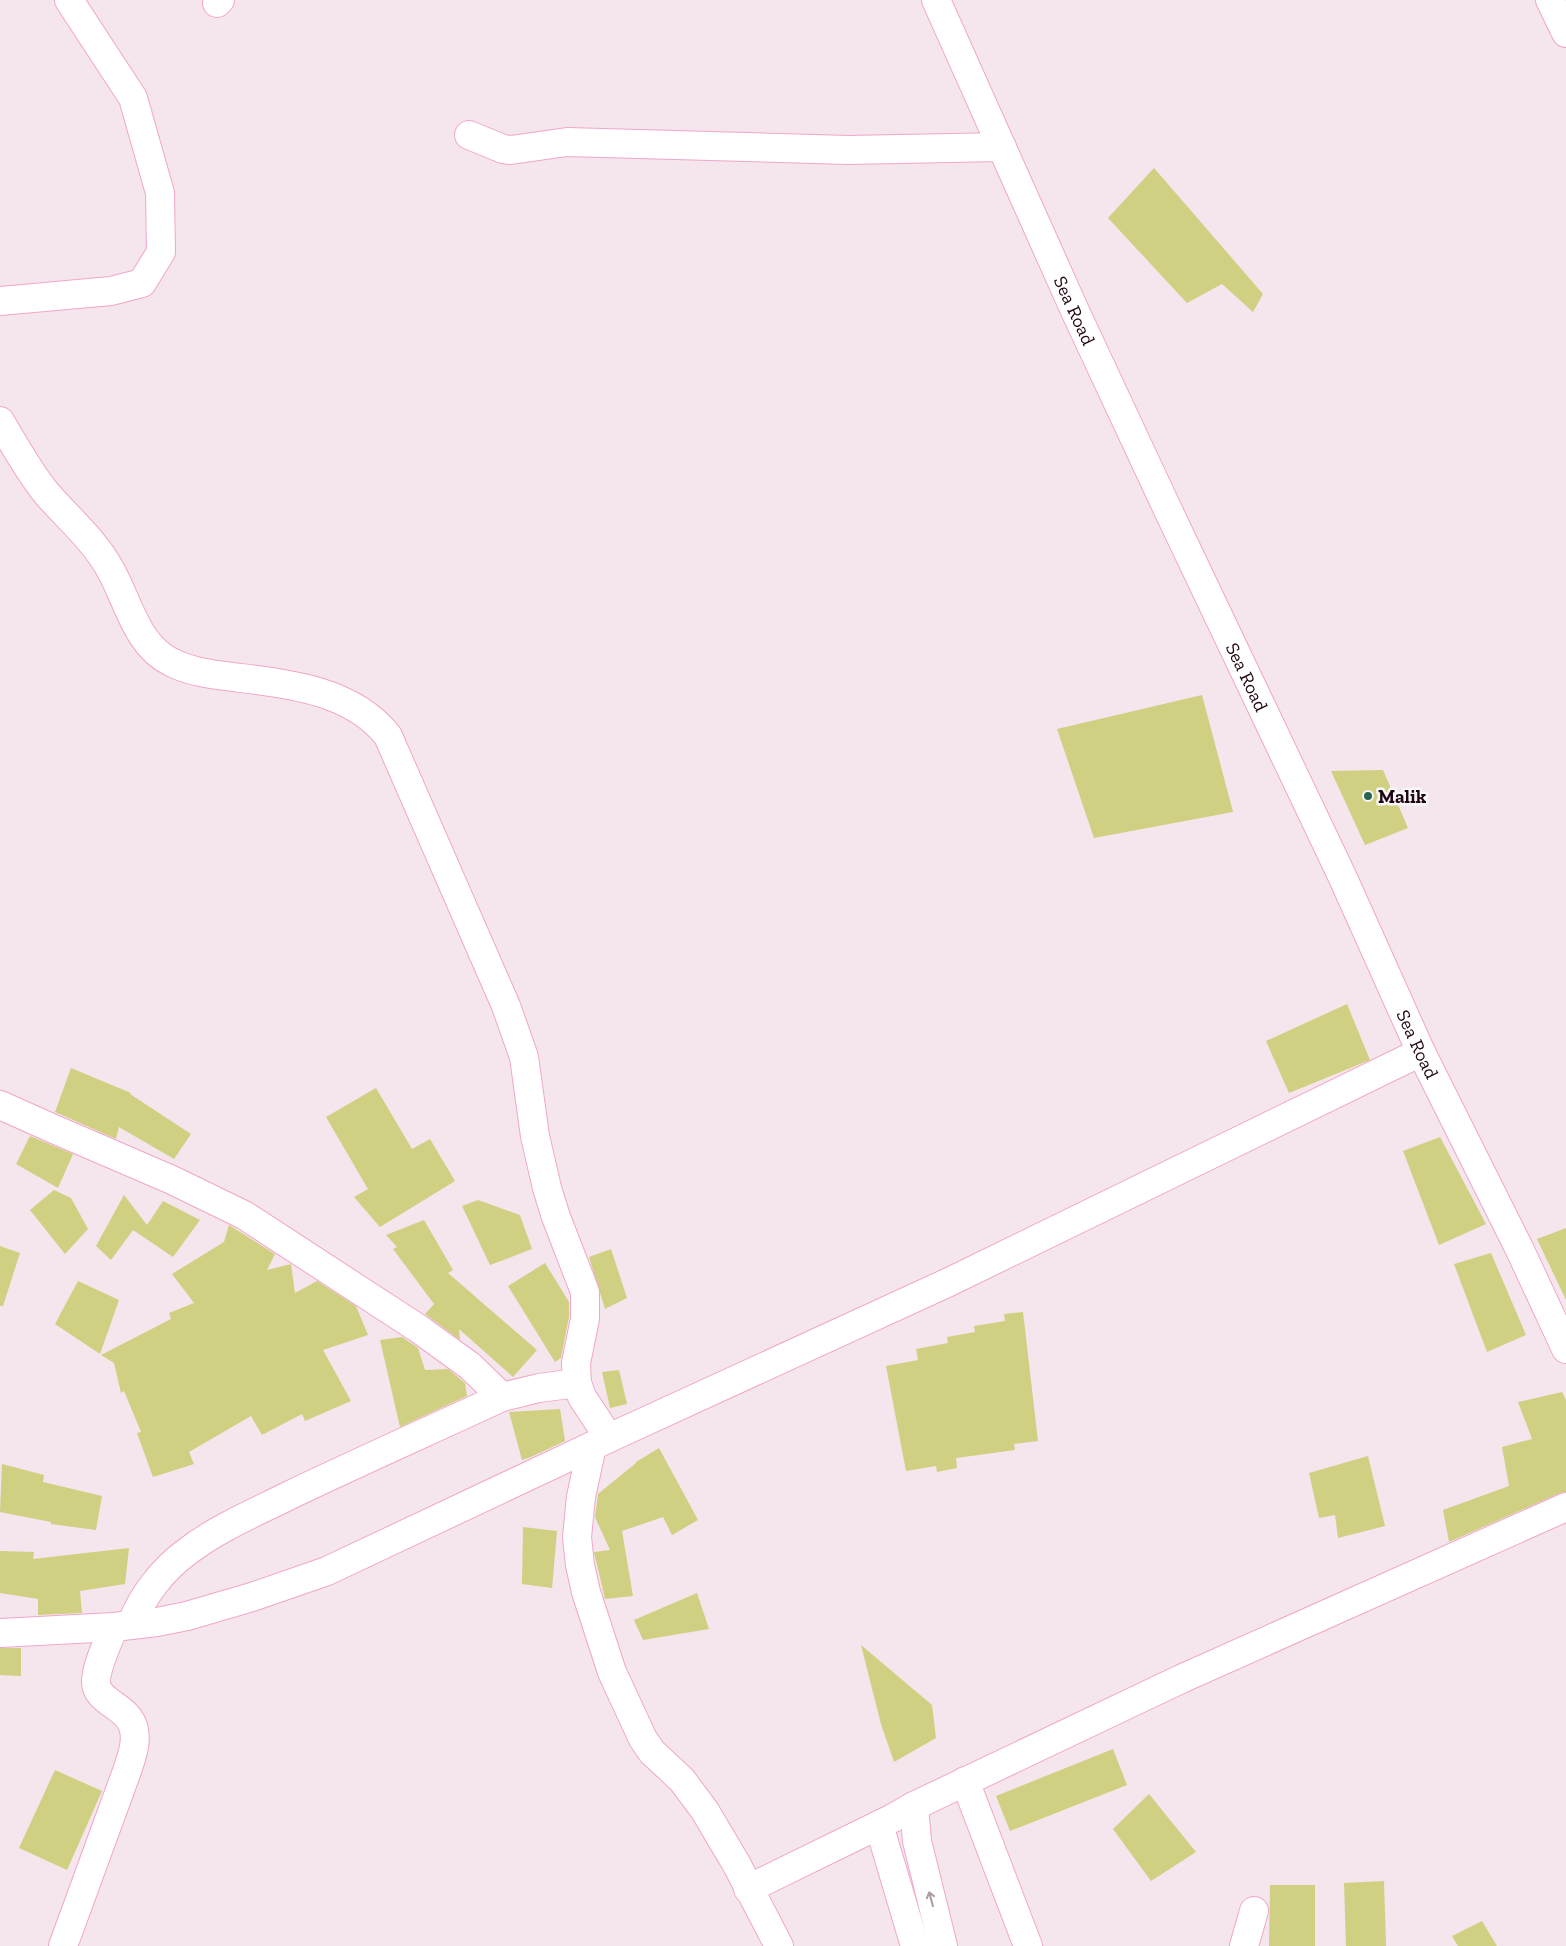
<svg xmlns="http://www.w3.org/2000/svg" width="1566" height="1946" font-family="'Zilla Slab',serif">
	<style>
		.building { fill: #d0d082 }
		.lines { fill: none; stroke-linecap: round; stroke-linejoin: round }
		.minor-casing { stroke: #f1a6cb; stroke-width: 30 }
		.major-casing { stroke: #f1a6cb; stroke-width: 30 }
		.minor { stroke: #fff; stroke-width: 28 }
		.major { stroke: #fff; stroke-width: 28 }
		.oneway { stroke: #a69ca2 }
		.poi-dot { fill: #286651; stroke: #f7f7f7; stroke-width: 2 }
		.labels { text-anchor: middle; stroke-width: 5; stroke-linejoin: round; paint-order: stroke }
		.street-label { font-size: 19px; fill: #210716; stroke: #f7f7f7 }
		.poi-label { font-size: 19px; font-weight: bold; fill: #210716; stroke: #f7f7f7; text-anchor: start }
	</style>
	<rect width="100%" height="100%" fill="#f5e5ec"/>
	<g class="building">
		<path d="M1154,168L1263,294L1253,312L1222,284L1187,303L1108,218Z"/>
		<path d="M1202,695L1233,812L1094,838L1057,729Z"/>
		<path d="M1383,770L1408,828L1365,845L1331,771Z"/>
		<path d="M1347,1004L1370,1060L1289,1093L1266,1041Z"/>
		<path d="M71,1068L131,1093L130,1094L191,1134L174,1159L119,1127L116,1139L55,1112Z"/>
		<path d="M376,1088L412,1149L430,1139L455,1181L380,1227L354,1197L368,1189L326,1117Z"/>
		<path d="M30,1136L73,1154L58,1188L16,1164Z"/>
		<path d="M1440,1137L1486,1224L1439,1245L1403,1151Z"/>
		<path d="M54,1190L71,1198L88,1229L65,1254L30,1210Z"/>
		<path d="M124,1195L147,1225L163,1201L200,1220L173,1257L133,1230L111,1260L96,1246Z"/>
		<path d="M478,1200L520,1215L532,1249L490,1265L462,1206Z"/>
		<path d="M424,1220L453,1270L448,1273L537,1350L513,1377L459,1329L460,1340L425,1314L434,1304L393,1249L397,1247L386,1235Z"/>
		<path d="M229,1225L275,1254L267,1270L291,1264L295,1293L317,1281L356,1306L368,1335L323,1350L351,1401L305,1421L302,1414L262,1435L251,1416L189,1452L194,1464L153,1477L137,1433L141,1432L124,1391L121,1393L114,1363L101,1355L171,1319L169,1313L194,1303L172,1274L224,1242Z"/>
		<path d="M1566,1228V1300L1537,1239Z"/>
		<path d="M0,1246L20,1253L3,1306H0Z"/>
		<path d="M611,1249L627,1298L605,1309L589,1257Z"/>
		<path d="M1491,1253L1526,1335L1487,1352L1454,1264Z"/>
		<path d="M545,1263L569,1302V1317L561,1358L555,1362L508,1286Z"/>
		<path d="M78,1281L119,1300L100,1354L55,1324Z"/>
		<path d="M1023,1312L1038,1441L1014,1444L1015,1450L956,1458L957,1468L937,1472L936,1466L906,1471L886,1366L918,1360L916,1349L948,1343L947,1337L975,1332L974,1326L1005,1321L1004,1314Z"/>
		<path d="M402,1337L418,1348L425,1370L448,1369L465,1383L467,1396L400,1427L380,1340Z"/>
		<path d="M619,1370L627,1404L610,1408L602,1372Z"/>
		<path d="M1562,1392L1566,1400V1492L1560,1493L1449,1542L1443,1510L1509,1486L1502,1447L1532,1439L1518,1402Z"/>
		<path d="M560,1409L565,1441L531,1457L522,1460L509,1412Z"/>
		<path d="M659,1448L698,1520L672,1535L663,1517L622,1531L633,1596L605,1599L594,1552L610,1550L595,1517L598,1494L636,1463V1462Z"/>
		<path d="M1368,1456L1385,1526L1338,1538L1335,1515L1319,1518L1309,1473Z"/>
		<path d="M2,1464L44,1475L43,1482L102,1496L96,1530L51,1524V1522L0,1512Z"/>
		<path d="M523,1527L557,1531L552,1588L522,1584Z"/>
		<path d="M129,1548L125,1584L80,1591L82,1613L38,1615V1599L0,1593V1551L34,1552L33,1559Z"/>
		<path d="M697,1593L709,1629L643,1640L634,1620Z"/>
		<path d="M861,1645L932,1705L936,1738L894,1762L881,1724Z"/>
		<path d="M0,1648H21V1676L0,1675Z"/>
		<path d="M1113,1749L1127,1785L1010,1831L996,1796Z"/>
		<path d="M55,1770L102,1791L67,1870L19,1848Z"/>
		<path d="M1149,1794L1196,1852L1151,1881L1113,1829Z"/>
		<path d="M1384,1881L1386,1946H1346L1344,1883Z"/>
		<path d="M1270,1885H1315V1946H1269Z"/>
		<path d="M1482,1921L1497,1946H1458L1452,1936Z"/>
	</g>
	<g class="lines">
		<g class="minor-casing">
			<g id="minor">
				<path d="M1550,0L1566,33"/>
				<path d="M217,3L220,0"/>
				<path d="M469,135L503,149L511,150L567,142L848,150L1002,147"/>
				<path d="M0,301L111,291L142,283L161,252L160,193L133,98L69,0"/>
				<path d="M0,421C15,446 29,472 47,494C68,518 95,541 110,569C128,600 136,645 171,662C192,673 218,675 241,678C292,684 354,692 388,736L506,1006L524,1057L535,1136L547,1188L556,1217L585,1292V1319L576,1363L577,1383L582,1397L609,1438"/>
				<path d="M0,1105L56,1130L172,1180L244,1215L419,1329L470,1366L502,1397L539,1388L577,1383"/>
				<path d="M592,1446L581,1497L577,1537L580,1565L586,1592L612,1672L643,1739L652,1752L682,1780L705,1811L737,1865L779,1946"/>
				<path d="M131,1625C142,1596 163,1569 188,1551C218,1528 254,1513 288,1496C359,1462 431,1430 502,1397"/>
				<path d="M0,1633L114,1627L157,1622L187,1616L252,1597L327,1571L609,1438L949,1282L1421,1052"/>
				<path d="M965,1781L1028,1946"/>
				<path d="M914,1806L917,1841L943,1946"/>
				<path d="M879,1825L915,1946"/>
				<path d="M748,1889L893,1818L914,1806L1181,1679L1566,1507"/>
				<path d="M63,1946L127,1771C131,1758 137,1744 134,1730C130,1706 96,1703 96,1682C96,1666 108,1642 114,1627"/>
				<path d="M1244,1946L1254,1911"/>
			</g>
		</g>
		<g class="major-casing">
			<g id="major">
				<path id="s1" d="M936,0L1075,311L1167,508L1343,878L1421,1052L1520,1250L1566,1349"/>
			</g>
		</g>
		<use href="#minor" class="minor"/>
		<use href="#major" class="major"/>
	</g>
	<defs><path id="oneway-shaft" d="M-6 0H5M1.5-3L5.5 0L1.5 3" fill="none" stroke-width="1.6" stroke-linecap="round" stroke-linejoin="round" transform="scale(1.25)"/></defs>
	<use class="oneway" href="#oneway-shaft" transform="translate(931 1899) rotate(-105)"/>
	<circle class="poi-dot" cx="1368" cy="796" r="5"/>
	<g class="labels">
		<g class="street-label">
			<text dy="7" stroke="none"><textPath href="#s1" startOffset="340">Sea Road</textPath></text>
			<text dy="7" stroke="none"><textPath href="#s1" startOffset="745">Sea Road</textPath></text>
			<text dy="7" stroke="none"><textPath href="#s1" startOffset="1150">Sea Road</textPath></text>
		</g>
		<g class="poi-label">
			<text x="1378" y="803">Malik</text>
		</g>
	</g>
</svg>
